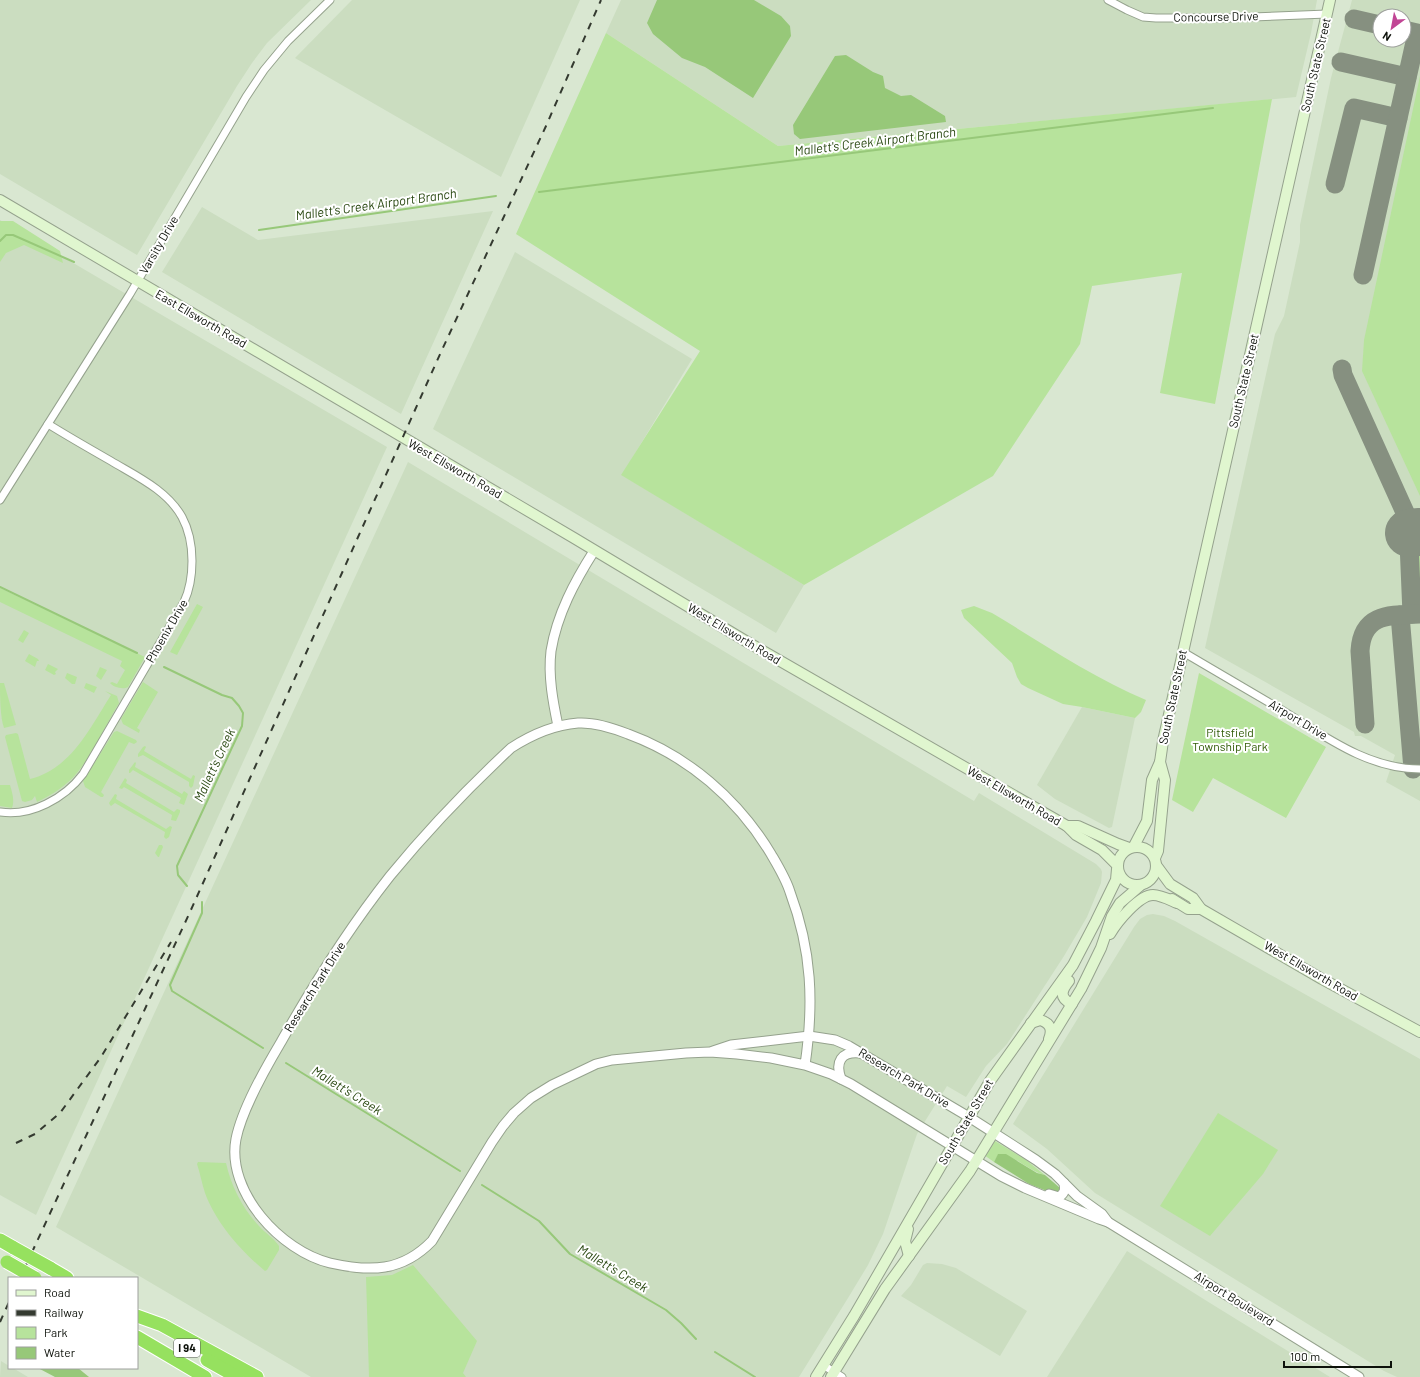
<svg xmlns="http://www.w3.org/2000/svg" width="1420" height="1377" font-family="Barlow,sans-serif">
	<style>
		.built { fill: #cbddc0; fill-rule: evenodd }
		.green { fill: #b7e39c }
		.water { fill: #97c879 }
		.lines { fill: none; stroke-linecap: round; stroke-linejoin: round }
		.stream { stroke: #97c879; stroke-width: 2 }
		.taxiway { stroke: #869080; stroke-width: 19 }
		.runway { stroke: #869080; stroke-width: 48 }
		.minor-casing { stroke: #95a28d; stroke-width: 9 }
		.tertiary-casing { stroke: #95a28d; stroke-width: 11 }
		.secondary-casing { stroke: #95a28d; stroke-width: 12 }
		.motorway-casing { stroke: #fff; stroke-width: 15 }
		.minor { stroke: #fff; stroke-width: 7 }
		.tertiary { stroke: #fff; stroke-width: 9 }
		.secondary { stroke: #e0f6cf; stroke-width: 10 }
		.motorway { stroke: #96e15f; stroke-width: 13 }
		.rail { stroke: #343a30; stroke-width: 2; stroke-dasharray: 7 7; stroke-linecap: butt }
		.motorway-bridge-casing { stroke: #fff; stroke-width: 15; stroke-linecap: butt }
		.motorway-bridge { stroke: #96e15f; stroke-width: 13 }
		.labels { text-anchor: middle; stroke-width: 4; stroke-linejoin: round; paint-order: stroke }
		.shield { fill: #fff; stroke: #565854; stroke-width: 1 }
		.shield-label { font-size: 11px; font-weight: bold; fill: #0d110a }
		.street-label { font-size: 12px; fill: #0d110a; stroke: #fff }
		.park-label { font-size: 12px; fill: #305b06; stroke: #fff }
		.water-label { font-size: 13px; font-style: italic; fill: #294811; stroke: #fff }
	</style>
	<rect width="100%" height="100%" fill="#d9e7d1"/>
	<g class="built">
		<path d="M0,0H311L267,43L252,63L237,86L137,255L0,174Z"/>
		<path d="M352,0H580L501,177L295,58Z"/>
		<path d="M621,0H1317L1311,33L1296,97L778,146L606,33Z"/>
		<path d="M1352,0H1420V801L1386,782L1395,755L1361,736H1355L1354,732L1205,648L1275,334L1284,316L1300,242V225L1331,78ZM1380,16H1404V40H1380Z"/>
		<path d="M202,207L258,240L493,211L401,414L162,272Z"/>
		<path d="M0,220L387,447L36,1215L0,1195Z"/>
		<path d="M515,252L692,359L622,475L804,585L776,633L433,429Z"/>
		<path d="M408,462L974,801L979,793L1096,864L1101,869L1102,872L1101,883L1087,917L1064,956L1007,1044L986,1066L966,1097L947,1086L917,1134L883,1234L868,1265L848,1298L799,1377H311L56,1227Z"/>
		<path d="M1082,707L1135,718L1112,827L1109,828L1055,799L1037,785Z"/>
		<path d="M1153,914L1164,916L1175,921L1420,1059V1377H1397L1384,1371L1095,1193L1047,1149L1013,1124L1134,927L1140,919L1147,915Z"/>
		<path d="M1127,1251L1210,1303L1330,1377H1047Z"/>
		<path d="M927,1263L942,1264L956,1268L1027,1311L1000,1356L901,1296L911,1285L923,1265Z"/>
		<path d="M1,1361L9,1366V1368H13L28,1377H0Z"/>
	</g>
	<g class="green">
		<path d="M606,33L778,146L1272,99L1215,404L1160,393L1182,273L1092,286L1080,344L993,476L804,585L621,475L700,351L516,234Z"/>
		<path d="M1420,76V496L1362,371L1364,340Z"/>
		<path d="M0,221H13L60,251L63,263L24,245L6,253L0,262Z"/>
		<path d="M1420,550V597C1412,585 1408,561 1420,550Z"/>
		<path d="M0,588L145,657L128,687C123,690 113,687 110,683L112,682L117,684L125,670L120,666L122,661L0,602Z"/>
		<path d="M197,604L203,607L177,655L170,652Z"/>
		<path d="M974,606L992,613C1042,643 1092,677 1146,700L1141,712L1135,718L1082,707L1063,704L1028,688L1021,684L1017,677L1012,663L964,618L961,610Z"/>
		<path d="M24,630L29,633L23,643L18,640Z"/>
		<path d="M29,654L38,659L39,661H37L35,667L25,661Z"/>
		<path d="M48,664L58,669L55,672L56,674L54,675L45,670Z"/>
		<path d="M100,667L107,670L101,680L96,676Z"/>
		<path d="M67,673L77,677L75,684H72L65,678Z"/>
		<path d="M1199,673L1326,747L1286,818L1213,778L1193,812L1172,800Z"/>
		<path d="M143,682L158,692L137,728L140,730L139,733L123,724L121,719Z"/>
		<path d="M0,683H4L16,725L4,728C0,717 0,696 0,683Z"/>
		<path d="M86,683L97,687L94,693L84,688Z"/>
		<path d="M105,691L117,696L119,703C105,726 94,752 77,773C66,786 52,795 37,802L35,796L32,800L25,802L22,801L5,737L6,735L16,733L18,734L30,779C71,769 90,728 111,695Z"/>
		<path d="M117,731L136,740L137,742L134,744L129,742L101,792L104,795L103,797H101L85,787L83,781L114,732Z"/>
		<path d="M145,746L146,747L144,751L191,779L193,775L195,776L193,786L191,788L189,786V782L143,755L138,757V754L143,747Z"/>
		<path d="M135,762L136,763L135,767L182,794L184,791L188,794L184,805L179,803L181,798L133,770L130,773H129V770Z"/>
		<path d="M125,778L127,780L126,783L174,812L177,809L180,810V812L176,821L171,820L172,815L124,787L122,789L119,788Z"/>
		<path d="M0,785H10C12,792 15,801 12,808L0,806Z"/>
		<path d="M115,794L117,795L116,799L166,829L170,826L172,827L169,837L166,839L164,837L165,832L115,803L111,806L110,805L109,803Z"/>
		<path d="M159,845H162L163,847L159,857H158L155,853Z"/>
		<path d="M1218,1113L1278,1150L1263,1174L1210,1236L1160,1206Z"/>
		<path d="M993,1141H995L1026,1160L1045,1175C1028,1171 1015,1154 998,1155L994,1162L984,1155Z"/>
		<path d="M198,1162L226,1163C231,1186 243,1209 259,1226C265,1233 274,1238 279,1246V1250L267,1270L265,1271C241,1251 216,1223 205,1193C202,1184 200,1173 197,1164Z"/>
		<path d="M413,1265L477,1341L463,1373L466,1377H369L366,1277L392,1275Z"/>
	</g>
	<g class="water">
		<path d="M657,0H754L781,16L790,26L791,36L753,98L705,67L682,58L653,34L647,23Z"/>
		<path d="M846,55L873,72L883,76L885,88L901,96L911,95L945,116L946,122L800,139L794,134L793,125L835,56Z"/>
		<path d="M998,1154H1006L1037,1173L1045,1175L1060,1188L1059,1190L1055,1193H1052L1029,1184L994,1162Z"/>
		<path d="M38,1368H78L89,1377H55Z"/>
	</g>
	<g class="lines">
		<g class="stream">
			<path d="M539,192L1213,108"/>
			<path d="M259,230L496,196"/>
			<path d="M0,241L6,235H13L74,262"/>
			<path d="M0,587L137,653"/>
			<path d="M164,667L222,695L232,698L239,706L243,713L242,726L177,866L178,875L187,886"/>
			<path d="M202,902V913L170,985L172,991L263,1048"/>
			<path d="M286,1063L460,1171"/>
			<path d="M482,1185L539,1221L570,1254L666,1310L681,1323L696,1339"/>
			<path d="M715,1352L755,1377"/>
		</g>
		<g class="taxiway">
			<path d="M1354,19L1380,25"/>
			<path d="M1341,62L1407,77"/>
			<path d="M1335,184L1354,108L1398,118"/>
			<path d="M1363,275L1417,33L1404,30"/>
			<path d="M1342,369L1343,375L1408,519L1412,614"/>
			<path d="M1400,615L1413,769"/>
			<path d="M1365,724L1360,651C1362,613 1390,615 1420,614"/>
		</g>
		<path class="runway" d="M1409,533L1420,532"/>
		<g class="minor-casing">
			<g id="minor">
				<path d="M1108,0L1127,10L1143,17L1156,18H1227L1327,14"/>
				<path d="M0,500L130,294L246,97L264,70L288,41L330,0"/>
				<path d="M1183,652C1215,671 1248,690 1280,709C1323,735 1367,769 1420,769"/>
				<path d="M0,812C31,817 65,798 83,774L184,602C190,589 192,575 192,561C192,546 189,530 182,517C167,490 136,476 111,461C90,449 69,437 48,424"/>
				<path d="M823,1365L842,1377"/>
			</g>
		</g>
		<g class="tertiary-casing">
			<g id="tertiary">
				<path d="M558,726C553,702 548,676 551,651C557,614 575,581 594,551"/>
				<path d="M713,1051L731,1045L809,1036L835,1040L849,1046L969,1117L1036,1160L1055,1174L1077,1196L1102,1214L1108,1222L1359,1377"/>
				<path d="M805,1065C814,1003 812,951 790,892C786,879 778,866 771,854C738,799 688,756 628,734C613,728 594,722 578,723C553,725 531,735 511,748C468,788 427,831 390,876C349,928 313,985 281,1042C265,1069 242,1109 236,1139C226,1192 281,1251 330,1263C370,1272 402,1272 432,1241L492,1142L503,1126L514,1113L531,1098L552,1085L596,1064L612,1060L686,1053L710,1052L737,1054L771,1058L805,1065L831,1074L851,1084L1001,1176L1025,1188L1099,1219L1108,1222"/>
				<path d="M841,1079C835,1062 841,1051 860,1053"/>
				<path d="M1049,1194L1059,1197C1065,1193 1065,1190 1064,1183"/>
			</g>
		</g>
		<g class="secondary-casing">
			<g id="secondary">
				<path d="M0,200L574,538L749,643L1067,826L1076,835L1102,850L1117,865"/>
				<path d="M1067,826H1078L1118,844L1129,848"/>
				<path d="M1134,846L1147,821L1152,780L1160,762"/>
				<circle cx="1137" cy="866" r="19"/>
				<path d="M1155,858L1158,851L1165,780L1160,762L1163,741L1330,0"/>
				<path d="M1156,865L1170,884L1193,898L1201,909L1322,979L1420,1032"/>
				<path d="M1172,899L1188,909H1201"/>
				<path d="M1110,934C1117,922 1139,895 1153,895C1161,895 1170,900 1177,903"/>
				<path d="M1069,981C1061,991 1059,998 1072,1004"/>
				<path d="M1031,1023L1040,1020C1050,1023 1053,1029 1049,1039"/>
				<path d="M908,1229L905,1241L909,1256"/>
				<path d="M816,1377L854,1316L990,1081L1073,965L1096,921L1116,880L1117,869"/>
				<path d="M831,1377L885,1289L970,1171L1081,989L1101,948L1112,916L1120,903L1141,885"/>
			</g>
		</g>
		<g class="motorway-casing">
			<g id="motorway">
				<path d="M0,1240L14,1248"/>
				<path d="M50,1268L67,1278"/>
				<path d="M137,1316L162,1325L257,1377"/>
				<path d="M137,1337L205,1377"/>
				<path d="M207,1360L237,1377"/>
			</g>
		</g>
		<use href="#minor" class="minor"/>
		<use href="#tertiary" class="tertiary"/>
		<use href="#secondary" class="secondary"/>
		<use href="#motorway" class="motorway"/>
		<g class="rail">
			<path d="M16,1143L35,1134L60,1113L101,1057L171,942"/>
			<path d="M20,1278L190,912L441,352L546,126L601,0"/>
			<path d="M0,1322L9,1302"/>
		</g>
		<g class="motorway-bridge-casing">
			<g id="motorway-bridge">
				<path d="M14,1248L50,1268"/>
				<path d="M7,1262L35,1278"/>
			</g>
		</g>
		<use href="#motorway-bridge" class="motorway-bridge"/>
	</g>
	<g class="labels">
		<rect class="shield" x="174" y="1339" width="26" height="18" rx="3"/>
		<g class="shield-label">
			<text x="187" y="1352">I 94</text>
		</g>
		<g class="street-label">
			<text transform="translate(1216 17) rotate(-1)" y="4">Concourse Drive</text>
			<text transform="translate(1316 65) rotate(-77)" y="4">South State Street</text>
			<text transform="translate(159 245) rotate(-60)" y="4">Varsity Drive</text>
			<text transform="translate(201 319) rotate(30)" y="4">East Ellsworth Road</text>
			<text transform="translate(1244 381) rotate(-77)" y="4">South State Street</text>
			<text transform="translate(455 469) rotate(30)" y="4">West Ellsworth Road</text>
			<text transform="translate(167 631) rotate(-60)" y="4">Phoenix Drive</text>
			<text transform="translate(734 634) rotate(31)" y="4">West Ellsworth Road</text>
			<text transform="translate(1173 697) rotate(-78)" y="4">South State Street</text>
			<text transform="translate(1298 720) rotate(31)" y="4">Airport Drive</text>
			<text transform="translate(1014 796) rotate(30)" y="4">West Ellsworth Road</text>
			<text transform="translate(1311 971) rotate(30)" y="4">West Ellsworth Road</text>
			<text transform="translate(315 987) rotate(-58)" y="4">Research Park Drive</text>
			<text transform="translate(904 1078) rotate(31)" y="4">Research Park Drive</text>
			<text transform="translate(966 1122) rotate(-60)" y="4">South State Street</text>
			<text transform="translate(1234 1299) rotate(32)" y="4">Airport Boulevard</text>
		</g>
		<g class="park-label">
			<text x="1230" y="737">Pittsfield<tspan x="1230" dy="14">Township Park</tspan></text>
		</g>
		<g class="water-label">
			<text transform="translate(875 141) rotate(-7)" y="5">Mallett's Creek Airport Branch</text>
			<text transform="translate(376 204) rotate(-8)" y="5">Mallett's Creek Airport Branch</text>
			<text transform="translate(214 765) rotate(-65)" y="5">Mallett's Creek</text>
			<text transform="translate(347 1090) rotate(32)" y="5">Mallett's Creek</text>
			<text transform="translate(613 1268) rotate(31)" y="5">Mallett's Creek</text>
		</g>
	</g>
	<rect x="8" y="1277" width="130" height="92" fill="#ffffff" stroke="#9ea09d"/>
	<rect x="16" y="1290" width="20" height="6" fill="#e0f6cf" stroke="#9ea09d"/>
	<text x="44" y="1297" font-size="12" fill="#0d110a">Road</text>
	<rect x="16" y="1310" width="20" height="6" fill="#343a30" stroke="#9ea09d"/>
	<text x="44" y="1317" font-size="12" fill="#0d110a">Railway</text>
	<rect x="16" y="1327" width="20" height="12" fill="#b7e39c" stroke="#9ea09d"/>
	<text x="44" y="1337" font-size="12" fill="#0d110a">Park</text>
	<rect x="16" y="1347" width="20" height="12" fill="#97c879" stroke="#9ea09d"/>
	<text x="44" y="1357" font-size="12" fill="#0d110a">Water</text>
	<g transform="translate(1392 28) rotate(212)"><circle r="19" fill="#ffffff" stroke="#9ea09d"/>
	<path d="M0-3L7 15L0 10L-7 15Z" fill="#c14595"/>
	<text y="-6" font-size="11" font-weight="bold" text-anchor="middle" fill="#0d110a">N</text>
	</g>
	<path d="M1284 1361v6h107v-6" fill="none" stroke="#0d110a" stroke-width="2"/>
	<text x="1290" y="1361" font-size="12" fill="#0d110a" stroke="#ffffff" stroke-width="3" paint-order="stroke">100 m</text>
</svg>
